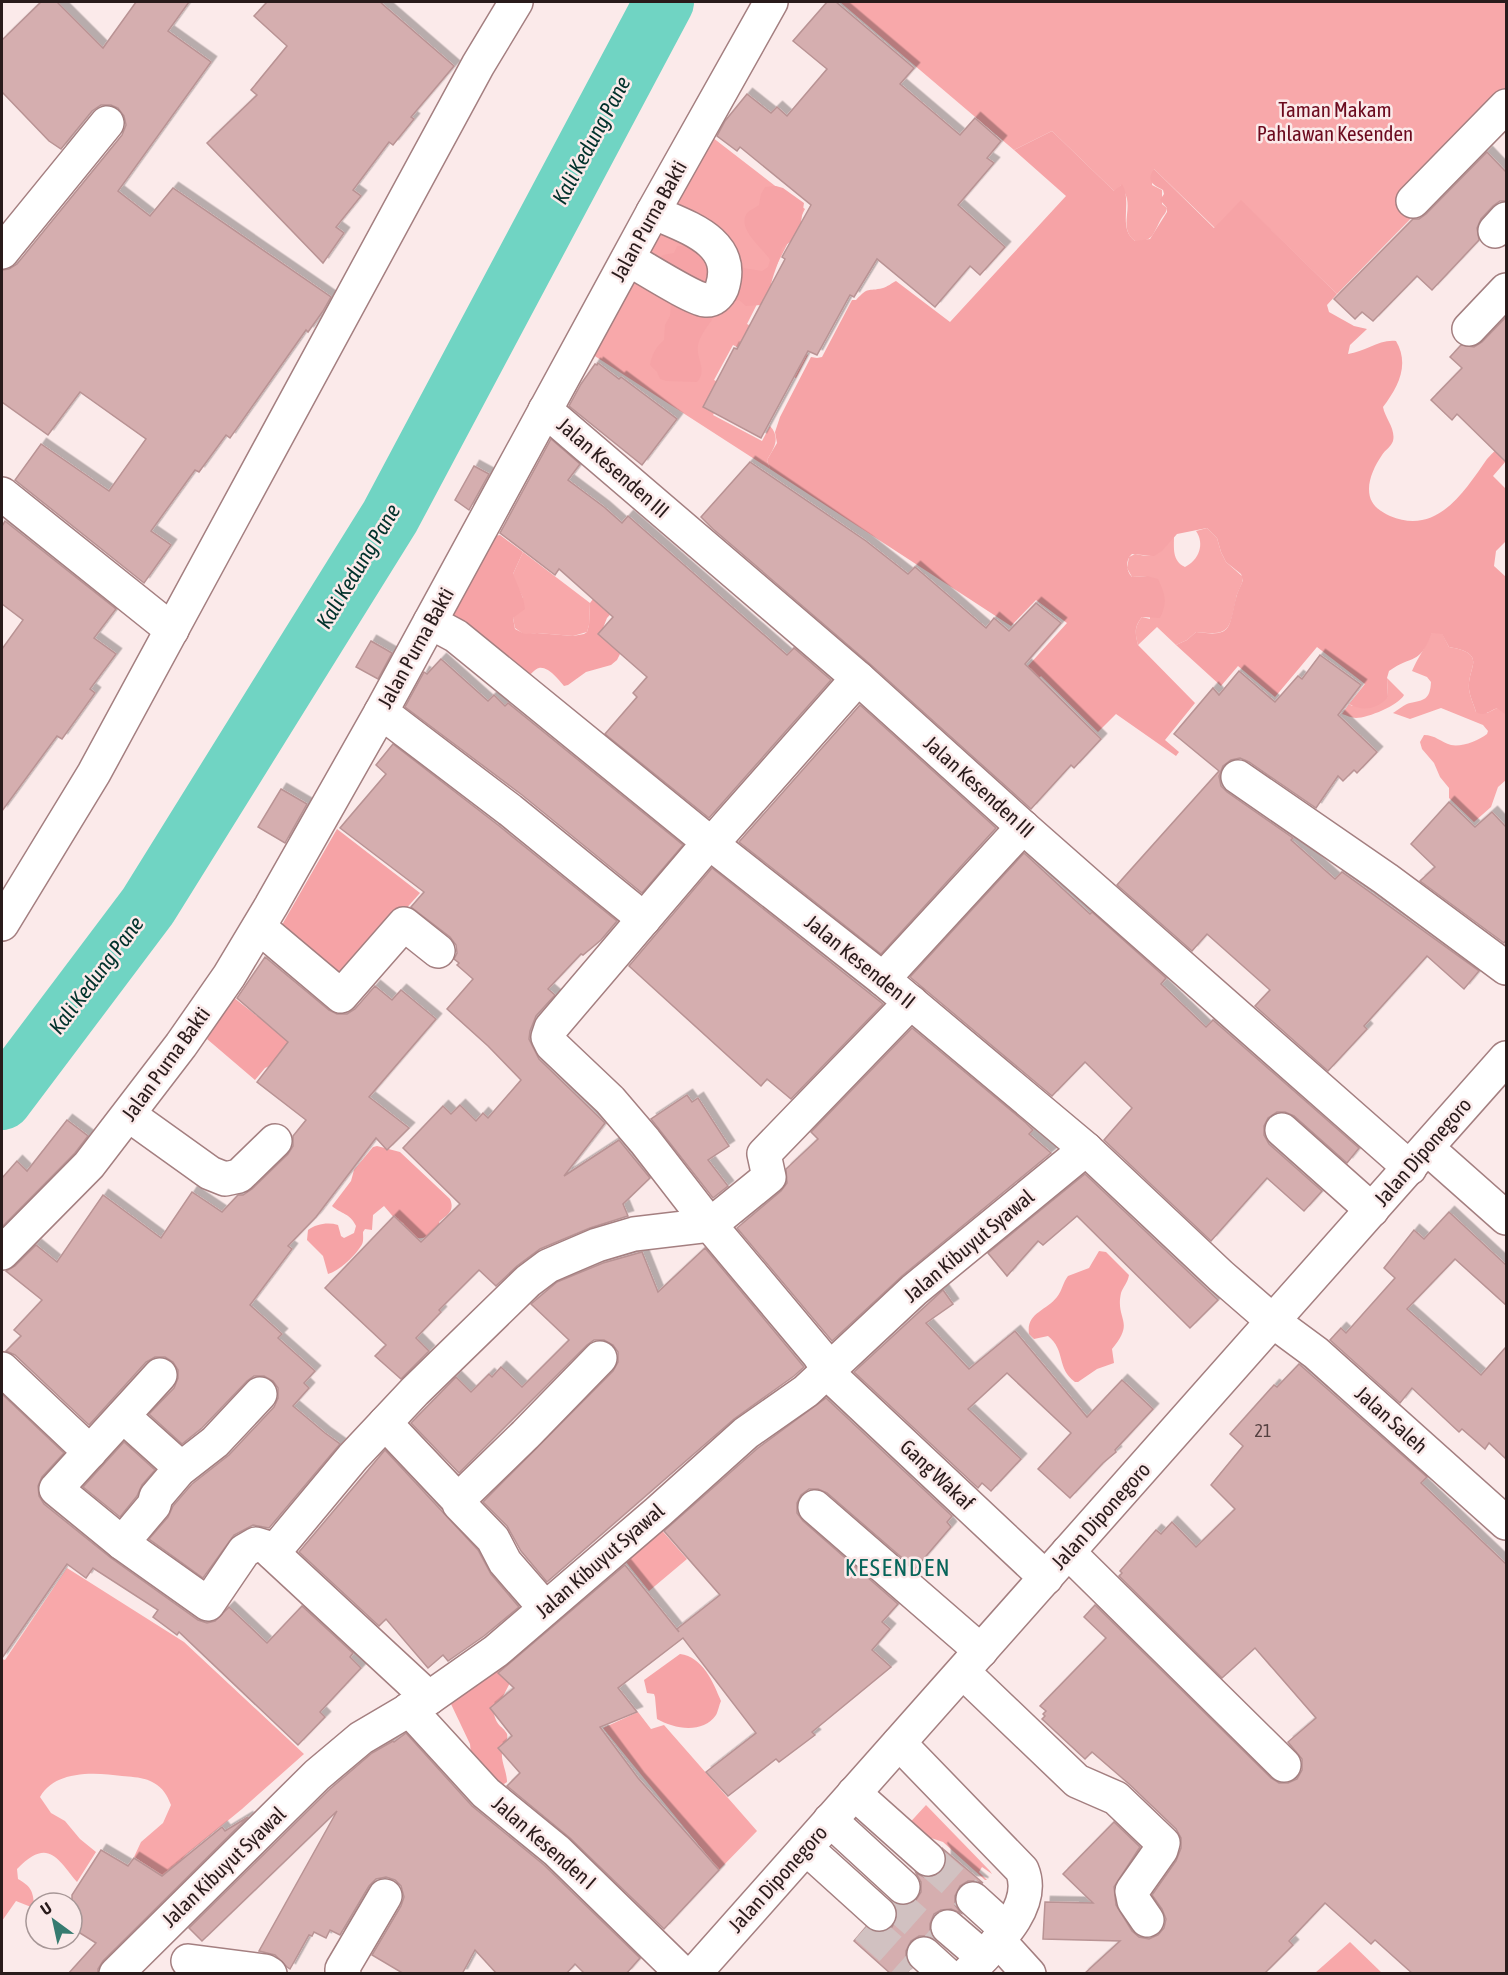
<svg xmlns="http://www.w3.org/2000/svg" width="1508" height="1975" font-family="'Asap Condensed',sans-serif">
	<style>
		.green { fill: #f8a8aa }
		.forest { fill: #f6a3a6 }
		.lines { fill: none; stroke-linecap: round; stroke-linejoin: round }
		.river { stroke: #70d4c3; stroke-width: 60 }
		.building { fill: #d5aeaf; stroke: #b99394; stroke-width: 1.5; filter: url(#shadow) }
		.minor-tunnel { stroke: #d1c1c1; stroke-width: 33; stroke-dasharray: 33 16; stroke-linecap: butt }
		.minor-casing { stroke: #a47f80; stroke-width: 36 }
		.highway-casing { stroke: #a47f80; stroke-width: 36 }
		.minor { stroke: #fff; stroke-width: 33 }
		.highway { stroke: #fff; stroke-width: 33 }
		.labels { text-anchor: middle; stroke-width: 5; stroke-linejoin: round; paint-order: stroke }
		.number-label { font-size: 18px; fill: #544040 }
		.park-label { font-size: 21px; fill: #6b0a1e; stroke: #fbeaea }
		.street-label { font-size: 21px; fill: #291b1b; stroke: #fbeaea }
		.water-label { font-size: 22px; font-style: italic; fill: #00312b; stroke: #fbeaea }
		.quarter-label { font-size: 24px; letter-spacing: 1.5px; fill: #07655a; stroke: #fbeaea }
	</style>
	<defs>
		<filter id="shadow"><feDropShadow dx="5.5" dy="-5.5" stdDeviation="0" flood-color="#0004"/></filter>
	</defs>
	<rect width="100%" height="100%" fill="#fbeaea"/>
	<g class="green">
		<path d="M840,2H1506V121L1337,294L1241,201L1215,228L1154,169L1152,185L1162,190V204L1167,208C1166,214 1163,215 1160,221C1153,234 1153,242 1135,241C1120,230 1130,214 1127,199C1126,194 1123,189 1121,185L1115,192L1052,131L1014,150Z"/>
		<path d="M708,134L805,209L747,324L808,355L796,378L733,345L714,380L728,387L713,415L762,441L770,426C781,438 774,448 767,460L770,469L587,351Z"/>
		<path d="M1207,528L1217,538L1221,552L1226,562L1243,577C1243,585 1237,591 1236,599C1229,630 1231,636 1196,632L1187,640L1176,645L1157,627L1138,645C1135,633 1134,627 1142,617L1150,619L1147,576L1132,577L1127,568L1129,557L1135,554C1155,559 1162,551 1174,536C1174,548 1172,561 1185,567C1199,560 1205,544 1196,531Z"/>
		<path d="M523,552L590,603L589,625L587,632L573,636L537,633L525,635L515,628L513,618L523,598L513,578V574Z"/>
		<path d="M1432,632L1442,633L1449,647C1489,654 1467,667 1469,689C1470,697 1474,705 1476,712L1487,713L1497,708H1501L1506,715V780L1498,787L1491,807L1474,822L1449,798V788L1440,777L1434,763L1422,749L1420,742L1424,735C1435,735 1441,742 1451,745C1462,747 1478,741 1487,734L1488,731L1483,725L1441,708L1410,719L1393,713C1398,710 1405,704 1410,703C1424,700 1430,700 1431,682L1427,677L1412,671C1418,657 1426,647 1432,632Z"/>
		<path d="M1387,678L1404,695C1399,705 1368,718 1356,718C1352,718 1346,715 1342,714L1349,704L1352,706L1388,697Z"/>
		<path d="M658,1526L687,1559L649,1591L622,1557Z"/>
		<path d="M67,1568L184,1642L304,1754L242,1809L187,1854L165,1877L134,1857L141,1842L163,1823L171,1805C167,1795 163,1788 154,1783C144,1777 132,1777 122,1776C95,1772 55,1770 40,1797L51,1813L65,1821L80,1839L96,1852L77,1882C57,1858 48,1837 17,1869L18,1879C30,1886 33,1890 34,1904L31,1907L16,1901L2,1921V1659L5,1660Z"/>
		<path d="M638,1712L651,1729L664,1725L757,1831L719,1870L603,1728Z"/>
		<path d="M926,1805L990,1871L992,1874L982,1867L979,1872L987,1880H985L943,1842L904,1829Z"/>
		<path d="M1350,1942L1382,1973H1315Z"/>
	</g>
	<g class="forest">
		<path d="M1052,131L1114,191L1122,184C1133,202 1117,228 1135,241L1150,239L1167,212V208L1160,200L1164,194L1163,190C1152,185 1146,180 1154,169L1214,228L1241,200L1337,294L1327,305L1329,312L1354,326L1367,329L1350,345L1348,354C1365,352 1379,339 1396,341C1410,365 1398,387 1383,407C1385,418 1396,429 1393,441C1391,447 1385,450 1382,455C1375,465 1369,478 1369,489C1369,504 1378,510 1390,516C1437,536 1464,492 1487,459C1493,452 1500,446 1506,440V461L1493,476L1506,489V541L1496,551L1494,566L1506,577V715L1497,708C1490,711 1484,717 1476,712C1474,705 1470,697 1469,689C1467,667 1489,654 1449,647L1442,634L1432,633C1419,666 1413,654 1389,671L1387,678L1388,697C1378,709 1363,712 1349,704L1365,684L1317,647L1275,697L1238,666L1221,686L1176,645L1187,640L1196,632C1233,637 1228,629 1236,598C1237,592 1241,586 1243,580L1241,574L1226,562L1221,552L1217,538L1207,528L1177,534L1162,551L1154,556L1132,554C1125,560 1126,571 1132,577L1147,576L1158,579C1165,594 1168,602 1160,618L1142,617C1134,627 1135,633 1138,645L1195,703L1165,740L1179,752L1176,756L1116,714L1098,732L1041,676L1021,695L1010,686L1067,623L1036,600L1011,626L770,469L767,460L777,443L775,432L780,417L811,357L817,358L822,357L852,300H856C869,286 867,292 883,288C887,287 892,283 896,281L950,322L1066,196L1014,150Z"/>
		<path d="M776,186L783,188L804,203L799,235L782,248C779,265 769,280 770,297L761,305L746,306L739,300L728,303L653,263L663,255L674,253L677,246C693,245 687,247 699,254H728L744,268L762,271L768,267L770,260C763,248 736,229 747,213C750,210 756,207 759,205L761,194L765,187Z"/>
		<path d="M687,290L702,297L712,320C706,328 700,336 698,345C696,359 708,371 697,382L666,381L660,379L657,372L650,365C652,354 656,347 664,340L665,325L670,316L671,305Z"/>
		<path d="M500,535L523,552L513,574L523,598L525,609L513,618L515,629L525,634L537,633L573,636L584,634L587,632L589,625L590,603L601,588L617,607L607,618L603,628L622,650L617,660L611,665L586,672L568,685L564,686C559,680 548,666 539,668C535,669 530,675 527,678L451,614L495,536Z"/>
		<path d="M337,829L420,893L336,987L275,937Z"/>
		<path d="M233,997L257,1016L260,1011L307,1050L265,1068L255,1080L207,1039Z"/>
		<path d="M377,1146L400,1152L450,1199C455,1211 448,1214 439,1222L441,1230C433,1237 423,1239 412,1238L403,1223L396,1220L384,1206L373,1215L372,1230L365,1229L363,1232C363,1237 364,1242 361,1246C355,1256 339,1271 328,1274L323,1256L307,1240L308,1230C316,1224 328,1222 338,1225L341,1236L344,1238L354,1233L356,1226C350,1213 341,1214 332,1206L351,1181L354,1170L373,1147Z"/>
		<path d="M1099,1251L1106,1252L1129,1275C1128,1282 1123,1287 1121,1293C1115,1320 1136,1321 1112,1349L1114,1363L1097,1369L1078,1382H1075C1056,1368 1066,1350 1048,1336L1034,1339L1029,1334C1026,1313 1046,1311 1057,1297C1062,1291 1063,1282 1068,1276L1089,1268Z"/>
		<path d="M680,1654C703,1657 713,1682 721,1701C719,1705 718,1712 716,1715C703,1734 674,1729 657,1719L655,1697L654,1694L647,1693L644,1680Z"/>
		<path d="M516,1659L515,1673L494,1714C497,1727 503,1726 507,1734C509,1740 502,1747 502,1753C501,1762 507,1772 507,1782L501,1786L472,1763L470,1744L451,1704L450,1696L501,1660Z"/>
	</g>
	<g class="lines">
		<path class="river" d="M2,1100L148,906L390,517L664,2"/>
	</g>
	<g class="building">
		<path d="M41,2H57L103,48L136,2H189L168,31L211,62L118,191L150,216L173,188L331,297L323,311L308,332L306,330L230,438L226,435L199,472L195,470L151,531L171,545L144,583L15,480L41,444L109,491L146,439L80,392L48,435L2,402V270L9,269L17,264L122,135L126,125L124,116L118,108L111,105H101L92,111L61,149L49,141L2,92V40Z"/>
		<path d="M267,2H380L454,66L411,117L414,119L393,145L389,142L353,190L361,196L336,227L344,233L323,263L207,143L257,95L251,90L287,46L254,16Z"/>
		<path d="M827,2H836L914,68L900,84L960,135L975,118L1001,141L987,158L994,163L958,205L1005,247L980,275L970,266L935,307L877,259L854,297L850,295L817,355L808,351L761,438L703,407L734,348L737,349L785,259L782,257L811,205L740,147L737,151L717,136L725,121L747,94L771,113L777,107L787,116L827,69L793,41Z"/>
		<path d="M1487,152L1506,172V201H1500L1493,206L1481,219L1477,228L1479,240L1432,290L1417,276L1373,321L1362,312L1355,319L1334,299L1413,219H1419L1426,214Z"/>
		<path d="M1506,317V462L1457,414L1452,420L1431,400L1462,368L1450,357L1461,345L1474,347L1482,342Z"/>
		<path d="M598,363L619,379L621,377L677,419L642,465L569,406L581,384L595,364L597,365Z"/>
		<path d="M551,439L580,464L568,480L604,507L622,523L628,516L787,655L794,648L831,680L709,818L605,734L637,697L633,693L647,677L598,634L613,617L559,569L555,575L500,533Z"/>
		<path d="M750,462L866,541L908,574L915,567L986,628L994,618L1009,631L1036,603L1061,623L1025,664L1101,739L1074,768L1071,765L1031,809L870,664L713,529L701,517Z"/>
		<path d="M474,466L489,474L469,510L455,500Z"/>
		<path d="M5,521L116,609L94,638L116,654L90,689L95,693L62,739L57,736L2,811V649L23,620L2,604V526Z"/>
		<path d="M371,641L392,653L378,679L356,667Z"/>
		<path d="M1320,655L1361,685L1338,715L1377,752L1357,773L1354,770L1343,781L1338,776L1316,808L1249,762L1240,758L1231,760L1223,766L1219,776L1221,786L1227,792L1293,838L1291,840L1335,879L1342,872L1479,971L1464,989L1427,956L1364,1026L1367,1029L1328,1071L1255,1006L1270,990L1207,934L1192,951L1117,885L1219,771L1174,734L1213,688L1219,695L1239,671L1275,702L1298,676L1302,679Z"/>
		<path d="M441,659L488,701L494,695L505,706L508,703L683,845L642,893L522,795L405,707L424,672L427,674Z"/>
		<path d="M860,705L996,828L881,954L739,842Z"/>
		<path d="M393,744L498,825L617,921L601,940L583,955L581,954L548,989L555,995L536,1016L530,1031L529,1039L539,1059L605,1123L564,1176L619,1140L650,1178L623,1204L628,1216L590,1228L540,1249L517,1266L496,1286L479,1270L439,1310L441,1312L416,1338L429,1351L401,1379L375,1356L386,1345L325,1288L394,1216L421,1242L460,1204L403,1148L443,1106L451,1114L460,1105L476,1121L483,1113L488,1118L521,1080L488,1046L447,1009L473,979L457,965L459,963L454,959L457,953L456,945L450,937L411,907L424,892L340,828L386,774L376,765Z"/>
		<path d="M281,789L307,804L285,843L258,827Z"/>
		<path d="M1449,802L1475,827L1492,812L1506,827V940L1504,943L1420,881L1435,867L1411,844Z"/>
		<path d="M1024,853L1090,914L1092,912L1166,978L1161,984L1206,1027L1213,1020L1359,1148L1347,1163L1294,1116L1285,1112H1277L1268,1118L1264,1126V1135L1269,1144L1322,1191L1304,1211L1267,1178L1211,1241L1104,1140L1132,1108L1085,1062L1052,1096L910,977Z"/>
		<path d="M712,868L883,1004L791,1099L767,1079L761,1086L629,966Z"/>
		<path d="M265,957L329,1010L337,1014H347L355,1009L375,986L392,1000L401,990L436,1019L369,1097L409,1128L387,1150L376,1138L316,1217L288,1246L292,1249L250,1305L282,1334L278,1338L315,1371L304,1383L309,1388L293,1406L325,1433L340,1444L269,1528L253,1525L234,1535L203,1578L149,1539L168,1517L173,1506L192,1484L229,1455L274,1407L278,1398V1388L273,1381L264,1376H254L247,1381L202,1428L182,1444L149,1414L174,1388L178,1378V1370L173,1362L165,1357H155L146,1362L89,1425L15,1355L6,1351L21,1336L14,1330L42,1300L6,1271L15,1266L36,1245L57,1262L103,1195L161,1238L192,1192L222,1212L238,1195H243L252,1189L288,1154L293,1146V1136L306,1120L257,1082L288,1042L237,998Z"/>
		<path d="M912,1028L1026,1123L1033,1130L1029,1134L1051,1153L902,1276L832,1341L737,1228L781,1191L787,1183L786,1169L818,1139L811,1132Z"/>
		<path d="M687,1095L692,1102L698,1098L729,1146L708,1160L728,1186L713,1198L651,1119Z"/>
		<path d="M67,1120L88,1136L75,1153L2,1227V1178L17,1161L27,1171Z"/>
		<path d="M1085,1174L1218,1300L1190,1328L1077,1216L1043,1245L1038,1241L1007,1276L988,1253Z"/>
		<path d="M1449,1212L1506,1265V1305L1455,1259L1407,1309L1481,1375L1506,1347V1459L1489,1443L1485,1449L1462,1429L1459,1432L1412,1388L1400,1403L1330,1340L1341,1328L1346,1333L1395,1278L1384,1268L1414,1230L1424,1239Z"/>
		<path d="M705,1248L804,1367L794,1376L734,1419L547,1582L521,1551L507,1526L483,1502L613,1371L618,1362V1352L613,1345L604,1340H594L587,1345L459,1473L411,1423L456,1377L471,1392L489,1374L492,1377L501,1367L522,1387L569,1340L531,1304L557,1282L603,1263L642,1252L658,1292Z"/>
		<path d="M943,1290L953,1304L926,1323L969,1369L1015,1331L1087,1417L1122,1380L1153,1409L1115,1450L1116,1452L1103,1463L1070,1498L1038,1469L1071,1433L1007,1373L968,1409L1021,1459L991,1491L982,1483L978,1488L854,1372Z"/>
		<path d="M1299,1364L1427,1477L1421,1483L1506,1564V1974H1413L1375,1940L1371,1944L1325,1903L1289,1941L1293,1945L1264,1974H1084L1120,1941L1043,1939L1045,1902L1093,1903L1063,1874L1114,1822L1140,1847L1114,1887L1116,1905L1132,1931L1139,1937L1149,1939L1158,1935L1164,1928L1166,1919L1162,1909L1152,1895L1176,1861L1181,1848V1838L1176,1829L1129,1784L1092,1752L1085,1759L1042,1719L1045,1716L1043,1714L1046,1711L1040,1706L1106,1638L1084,1617L1095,1605L1271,1778L1279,1783H1288L1297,1779L1302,1770V1759L1288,1742L1316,1718L1255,1648L1222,1678L1119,1576L1122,1573L1120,1571L1156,1530L1161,1534L1172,1522L1196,1547L1235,1509L1211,1485L1243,1446L1230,1434L1274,1385L1277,1387Z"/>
		<path d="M2,1394L64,1453L42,1477L38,1486L39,1496L44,1504L111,1558L198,1620L207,1623L215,1621L229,1607L267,1643L302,1606L353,1653L350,1657L361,1668L320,1712L325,1717L298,1745L179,1632L177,1635L153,1617L158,1610L93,1568L86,1578L67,1564L2,1658Z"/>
		<path d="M826,1398L952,1516L947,1522L951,1527L915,1569L827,1493L818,1489H809L801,1495L797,1503V1513L803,1521L898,1604L882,1622L890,1629L872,1650L891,1667L812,1732L815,1735L779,1762L776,1759L728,1796L706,1772L756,1733L683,1638L618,1688L637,1712L600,1727L638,1778L719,1870L664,1929L570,1838L507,1786L520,1773L498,1748L512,1736L490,1708L514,1688L498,1673L625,1565L679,1632L677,1629L720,1595L664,1531L758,1448Z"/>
		<path d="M124,1442L155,1470L142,1485L137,1496L120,1517L83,1487Z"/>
		<path d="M385,1450L478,1550L491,1574L519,1607L484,1636L448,1661L443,1655L428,1668L386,1619L379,1626L299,1552Z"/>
		<path d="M406,1733L472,1806L544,1865L640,1958L626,1974H585L575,1964L566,1974H497L475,1950L462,1974H404L372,1955L401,1906L404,1897L401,1886L395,1880L386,1877L376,1879L369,1886L340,1935L330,1930L326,1938L314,1932L312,1936L309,1935L290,1969L287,1967L275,1955L259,1951L337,1811L202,1941L189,1928L330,1789L372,1753L393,1741L394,1742Z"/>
		<path d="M248,1817L103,1961L98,1969V1974H68L96,1943L72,1928V1895L101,1850L128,1866L134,1858L162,1876L222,1827L225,1831Z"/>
		<path d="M942,1848L983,1883L976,1881H968L960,1886L955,1896V1905L961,1913L951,1909L941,1910L934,1914L930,1924V1933L934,1939L927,1936H919L911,1941L906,1951V1960L911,1968L906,1974H891L854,1941L866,1927L876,1932H884L892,1927L897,1917V1909L893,1902L900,1905H909L916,1900L921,1892V1882L916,1873L924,1877H933L942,1871L946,1862V1854Z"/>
	</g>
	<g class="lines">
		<g class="minor-tunnel">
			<path d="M928,1859L973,1899"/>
			<path d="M891,1900L936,1940"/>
			<path d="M866,1927L912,1968"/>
		</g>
		<g class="minor-casing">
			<g id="minor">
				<path d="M1413,201L1506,106"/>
				<path d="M1495,231L1506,219"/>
				<path d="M2,252L107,123"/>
				<path d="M628,259C643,267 691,298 705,300C713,301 719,295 722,288C737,241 686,227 653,212"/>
				<path d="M1469,329L1506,290"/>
				<path d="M545,410L858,678L1023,827L1410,1168"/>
				<path d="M2,494L172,630"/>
				<path d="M430,622L456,636L710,843L883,979L1086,1149L1221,1276L1274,1322L1316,1353L1506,1523"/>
				<path d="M858,678L722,832L701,852L551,1028L548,1037L552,1045L610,1100L645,1141L710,1225L819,1355L835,1380L1046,1578"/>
				<path d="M381,712L510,810L644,919"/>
				<path d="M1238,777L1386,879L1506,968"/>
				<path d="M2,924L94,773L478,65L516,2"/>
				<path d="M259,927L341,996L404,924L438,951"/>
				<path d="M883,979L1023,827"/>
				<path d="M129,1115L210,1173L225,1179L239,1176L275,1141"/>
				<path d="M1282,1130L1372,1210"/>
				<path d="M1427,1148L1506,1218"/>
				<path d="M2,1253L89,1165L181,1045L229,976L271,906L381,712L653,212L771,2"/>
				<path d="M2,1369L90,1452"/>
				<path d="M260,1394L215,1442L179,1470L156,1497L154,1505L122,1543L208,1604L244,1551L256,1544L266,1547L429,1698"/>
				<path d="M123,1416L181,1468"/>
				<path d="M385,1423L458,1500L459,1504L493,1539L505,1562L545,1608"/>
				<path d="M458,1500L525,1435L600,1358"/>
				<path d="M815,1507L981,1651"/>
				<path d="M122,1543L56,1489L160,1375"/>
				<path d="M1068,1552L1284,1765"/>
				<path d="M273,1553L353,1457L415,1391L528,1281L548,1266L597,1245L634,1234L710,1225L769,1177L764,1154L911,1002"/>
				<path d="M963,1672L1077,1781L1116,1798L1163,1843L1161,1850L1132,1891L1134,1901L1147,1920"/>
				<path d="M409,1709L486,1793L557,1851L683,1974"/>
				<path d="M899,1743L1022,1870C1038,1908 991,1948 967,1974"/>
				<path d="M854,1793L928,1859"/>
				<path d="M830,1820L903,1887"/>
				<path d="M806,1848L879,1914"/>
				<path d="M973,1899L1006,1929"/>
				<path d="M948,1927L983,1957"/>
				<path d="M998,1940L1029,1974"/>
				<path d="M924,1954L946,1974"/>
				<path d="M188,1961L265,1971L270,1974"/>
				<path d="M116,1974L317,1775L361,1738L429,1698L496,1651L658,1512L746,1433L806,1391L914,1290L1086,1149"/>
				<path d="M344,1974L342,1972V1969L385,1896"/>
			</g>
		</g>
		<g class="highway-casing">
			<path id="highway" d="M694,1974L1506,1058"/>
		</g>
		<use href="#minor" class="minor"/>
		<use href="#highway" class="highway"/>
	</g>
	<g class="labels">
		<g class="number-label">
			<text x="1263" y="1437">21</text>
		</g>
		<g class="park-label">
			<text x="1335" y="117">Taman Makam<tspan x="1335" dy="24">Pahlawan Kesenden</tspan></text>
		</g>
		<g class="street-label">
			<text transform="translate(649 221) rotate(-61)" y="7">Jalan Purna Bakti</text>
			<text transform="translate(613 468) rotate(41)" y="7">Jalan Kesenden III</text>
			<text transform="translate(416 648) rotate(-61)" y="7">Jalan Purna Bakti</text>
			<text transform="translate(979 787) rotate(42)" y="7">Jalan Kesenden III</text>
			<text transform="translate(860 962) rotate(39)" y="7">Jalan Kesenden II</text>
			<text transform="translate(166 1064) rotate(-54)" y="7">Jalan Purna Bakti</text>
			<text transform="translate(1423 1152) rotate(-49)" y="7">Jalan Diponegoro</text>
			<text transform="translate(969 1246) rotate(-40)" y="7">Jalan Kibuyut Syawal</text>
			<text transform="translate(1391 1420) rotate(42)" y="7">Jalan Saleh</text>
			<text transform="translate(937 1475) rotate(43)" y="7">Gang Wakaf</text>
			<text transform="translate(1101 1516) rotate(-48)" y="7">Jalan Diponegoro</text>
			<text transform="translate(600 1561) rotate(-41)" y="7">Jalan Kibuyut Syawal</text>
			<text transform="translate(544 1843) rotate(41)" y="7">Jalan Kesenden I</text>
			<text transform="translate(224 1867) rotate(-44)" y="7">Jalan Kibuyut Syawal</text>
			<text transform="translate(778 1879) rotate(-48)" y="7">Jalan Diponegoro</text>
		</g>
		<g class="water-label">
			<text transform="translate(591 140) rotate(-62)" y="8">Kali Kedung Pane</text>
			<text transform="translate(358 566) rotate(-59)" y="8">Kali Kedung Pane</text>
			<text transform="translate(96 975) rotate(-53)" y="8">Kali Kedung Pane</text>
		</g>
		<g class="quarter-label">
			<text x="898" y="1576">KESENDEN</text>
		</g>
	</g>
	<rect width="1508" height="1975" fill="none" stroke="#291b1b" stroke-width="6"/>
	<g transform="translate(54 1921) rotate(327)"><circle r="28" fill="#fbeaea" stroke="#a79797" stroke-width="1.5"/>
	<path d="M0-4.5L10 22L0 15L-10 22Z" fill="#367b70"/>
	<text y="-9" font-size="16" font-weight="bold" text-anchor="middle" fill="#291b1b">U</text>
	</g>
</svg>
